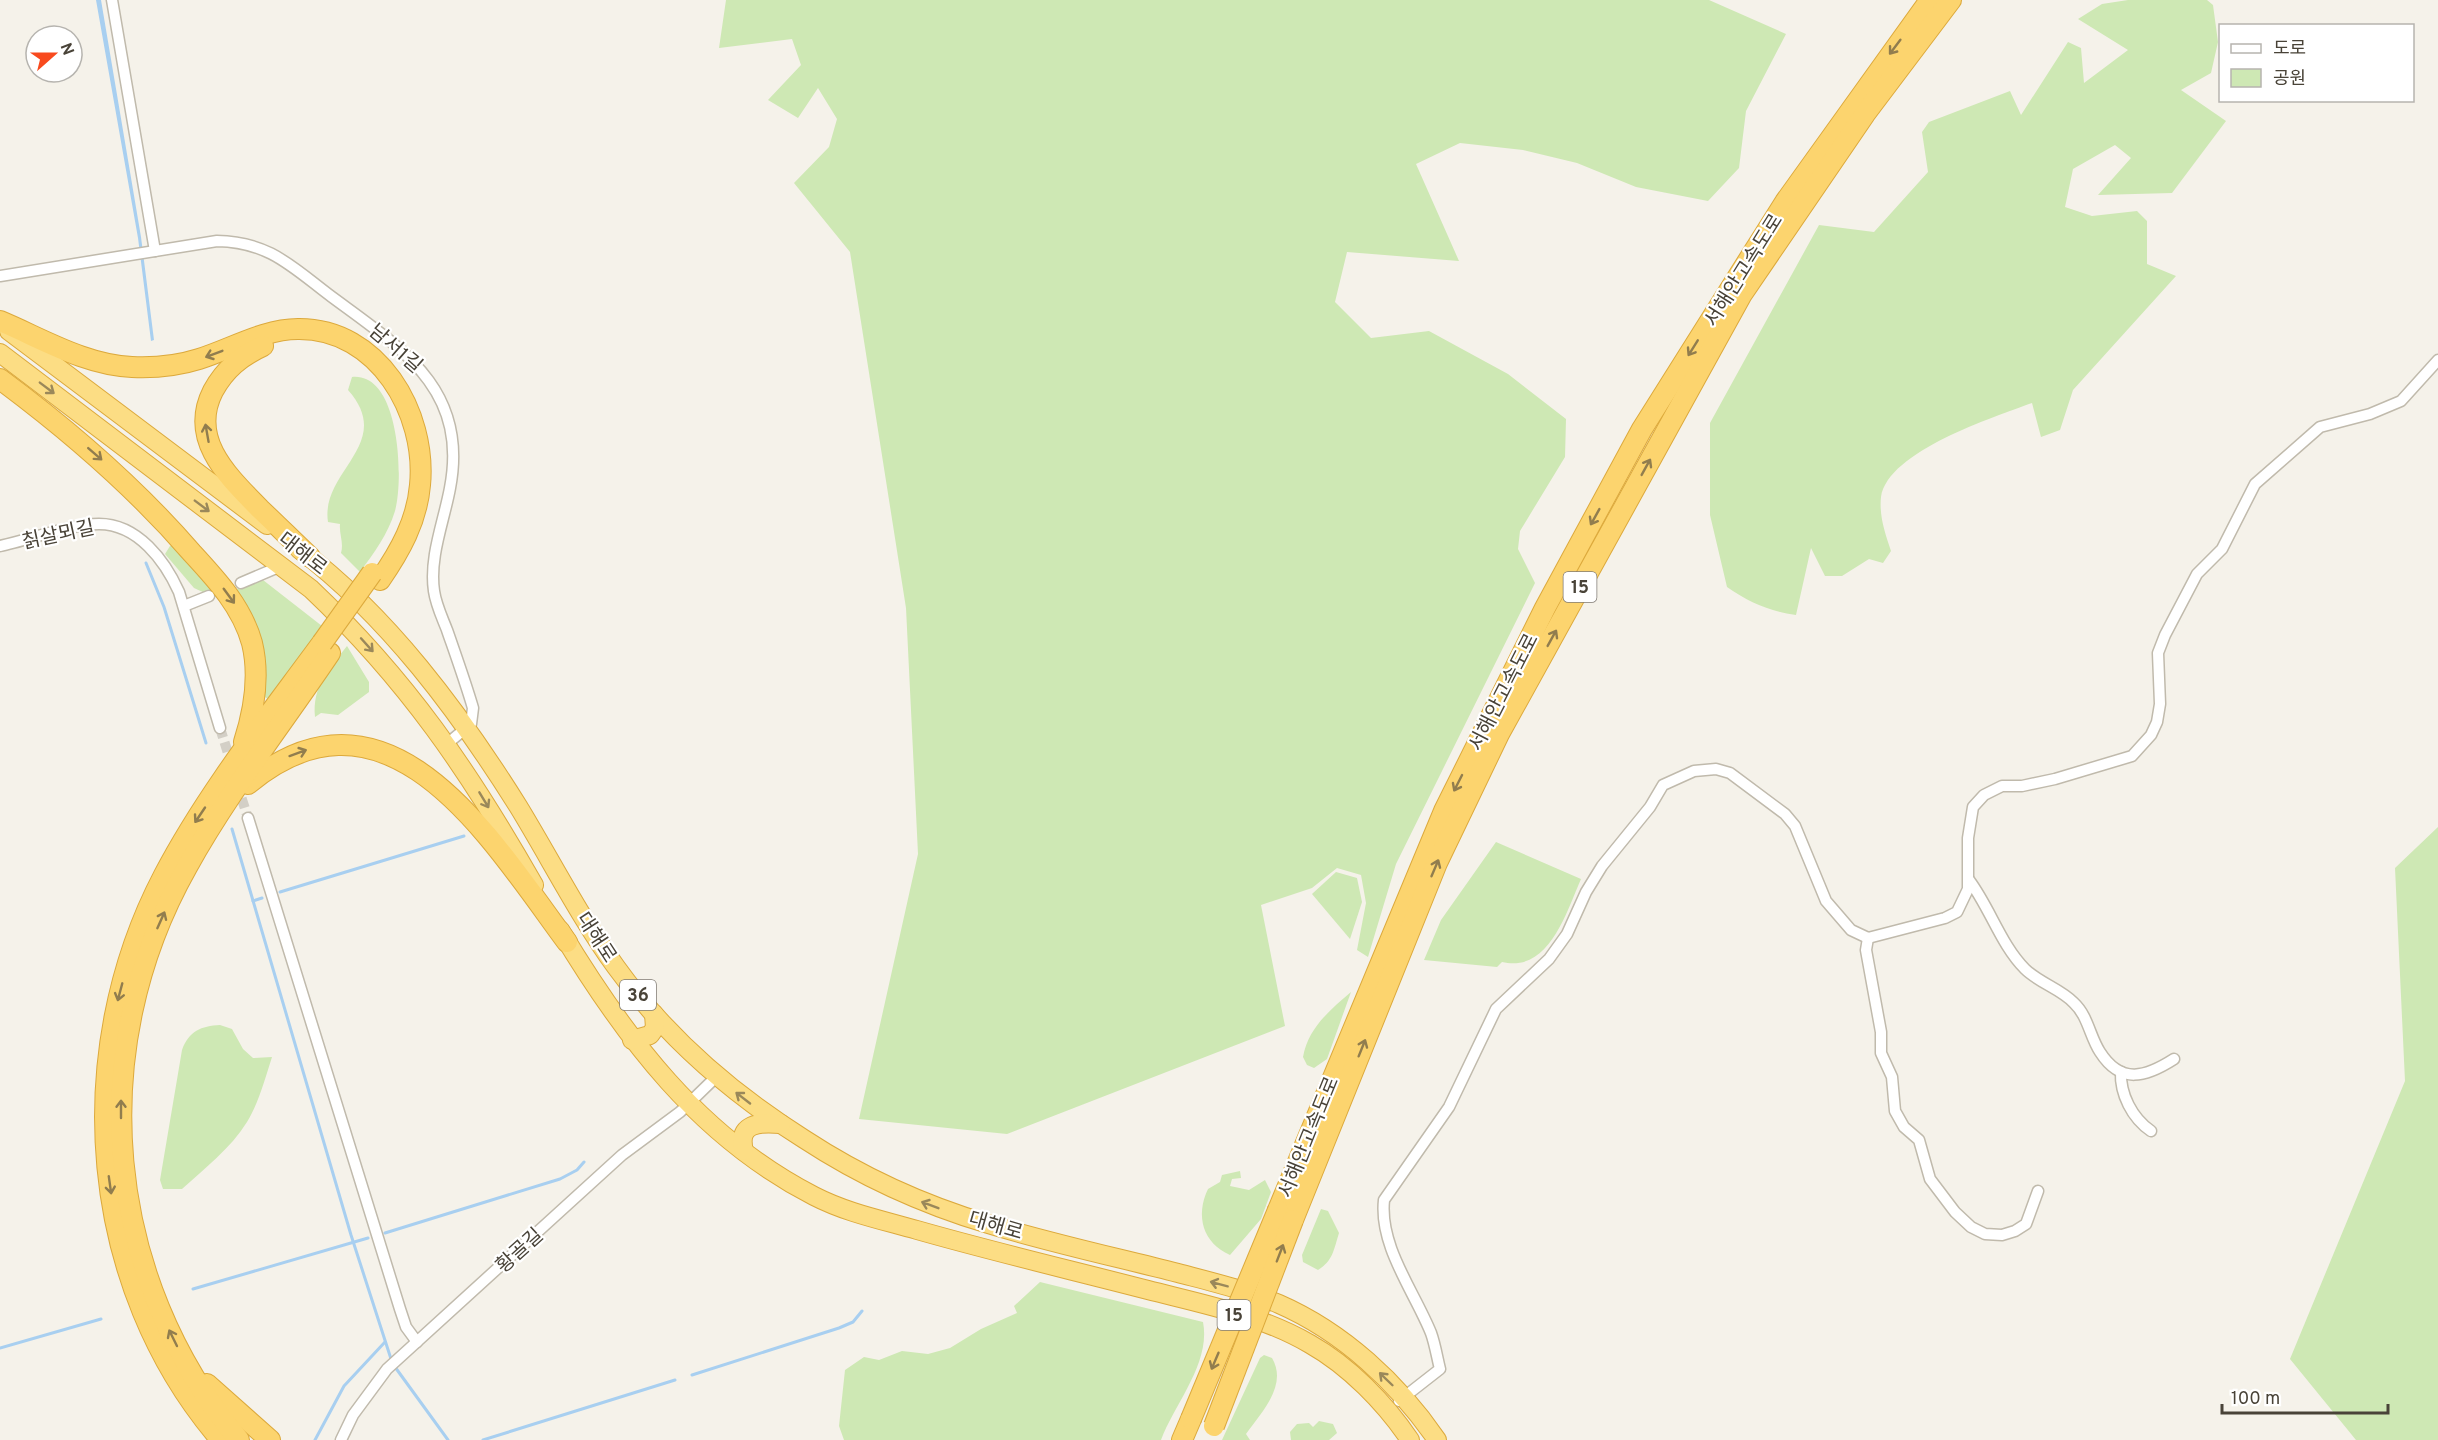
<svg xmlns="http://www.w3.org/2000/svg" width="2438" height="1440" font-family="Overpass,'Noto Sans KR',sans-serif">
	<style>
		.green { fill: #cee8b4 }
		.water { fill: #a8cff0 }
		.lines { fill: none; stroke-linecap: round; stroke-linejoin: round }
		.stream { stroke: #a8cff0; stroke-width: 3 }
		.minor-tunnel { stroke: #d3cfc6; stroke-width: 10; stroke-dasharray: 10 5; stroke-linecap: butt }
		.minor-casing { stroke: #c0baac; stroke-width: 13 }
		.trunk-casing { stroke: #dca93c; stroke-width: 20 }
		.motorway-casing { stroke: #dca93c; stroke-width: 22 }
		.minor { stroke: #fff; stroke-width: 10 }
		.trunk { stroke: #fcdd84; stroke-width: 18 }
		.motorway { stroke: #fcd46e; stroke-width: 20 }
		.motorway-bridge-casing { stroke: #dca93c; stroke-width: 22; stroke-linecap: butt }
		.motorway-bridge { stroke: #fcd46e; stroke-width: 20 }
		.oneway { stroke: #917d4e }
		.oneway2 { stroke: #9a885a }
		.labels { text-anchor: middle; stroke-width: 4.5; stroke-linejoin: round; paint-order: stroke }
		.shield { fill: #fff; stroke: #807b74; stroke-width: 1.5 }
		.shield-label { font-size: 18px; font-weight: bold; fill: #494338 }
		.street-label { font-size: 20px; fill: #494338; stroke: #fff }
	</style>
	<rect width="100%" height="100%" fill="#f5f2ea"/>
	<g class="green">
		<path d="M726,0H1709L1786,34L1746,111L1739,168L1708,201L1636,187L1577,163L1523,150L1460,143L1416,164L1459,261L1347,252L1335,302L1371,338L1429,331L1508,374L1566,419L1565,457L1520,531L1518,549L1535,583L1396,864L1368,957L1357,950L1366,903L1361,875L1337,868L1312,888L1261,905L1285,1026L1007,1134L859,1119L918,854L906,608L850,252L794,183L829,147L837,119L818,88L798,118L768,100L801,65L792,39L719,48Z"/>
		<path d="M2128,0H2207L2213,5L2218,42L2211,73L2181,90L2226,121L2172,193L2098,195L2131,158L2115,145L2073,169L2065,207L2092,216L2137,211L2147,221V264L2176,276L2073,390L2060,430L2041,437L2032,403C1994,417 1888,451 1881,497C1879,516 1885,533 1891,551L1883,563L1869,559L1842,576H1825L1811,548L1796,615C1769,611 1750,603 1727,587L1710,515V423L1819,225L1874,232L1928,172L1922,132L1929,122L2010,91L2021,115L2068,42L2081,48L2084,83L2128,50L2078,19L2102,4Z"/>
		<path d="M352,377C400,372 404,479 395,511C388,534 374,553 360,572L341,553C344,543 339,534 340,524L328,522C320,471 396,444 348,390Z"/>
		<path d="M174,545L215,589L207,594L194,588L165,554L170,546Z"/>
		<path d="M263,580L322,626L274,695L268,699L263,696C260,659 260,620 235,590Z"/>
		<path d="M347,646L369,682V692L338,715L321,713L315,717C312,686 329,669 347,646Z"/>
		<path d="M2438,827V1440H2356L2290,1359L2405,1081L2395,868Z"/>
		<path d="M1496,842L1581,879C1566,913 1549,973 1502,962L1497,967L1424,960L1441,920Z"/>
		<path d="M1336,872L1357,878L1362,902L1350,939L1312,894Z"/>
		<path d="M1351,992L1327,1059L1314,1068L1307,1065L1303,1057C1308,1028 1330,1010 1351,992Z"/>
		<path d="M220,1025L232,1029L243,1049L253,1058L272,1057C265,1079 259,1102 247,1122C231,1148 204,1169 182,1189H163L160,1180L182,1050C189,1031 201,1026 220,1025Z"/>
		<path d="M1240,1171L1241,1178L1232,1179L1230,1186L1249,1190L1265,1180L1271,1192L1261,1219L1230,1255C1203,1243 1195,1216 1208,1189L1220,1182L1222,1175Z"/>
		<path d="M1321,1209L1328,1211L1339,1233C1334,1249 1333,1261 1318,1270L1303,1262L1302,1255Z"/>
		<path d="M1040,1282L1203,1322C1211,1363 1175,1403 1161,1440H844L839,1426L845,1370L864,1357L879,1360L902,1351L928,1354L950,1348L981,1329L1017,1313L1014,1306Z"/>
		<path d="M1264,1355L1272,1358C1288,1385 1262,1412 1246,1434L1250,1440H1222L1260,1358Z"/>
		<path d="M1319,1421L1333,1424L1337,1433L1329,1440H1291L1290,1432L1297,1424L1309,1423L1313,1427Z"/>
	</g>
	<path class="water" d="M96,0H101L141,237L154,340L151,341L138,238Z"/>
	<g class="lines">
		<g class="stream">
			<path d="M146,563L164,607L206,743"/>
			<path d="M232,829L351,1235L392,1362"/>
			<path d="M280,892L464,836"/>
			<path d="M253,901L262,898"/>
			<path d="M385,1233L560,1179L577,1170L584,1162"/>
			<path d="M193,1289L368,1238"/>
			<path d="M0,1348L101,1319"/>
			<path d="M395,1367L448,1440"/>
			<path d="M692,1375L839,1328L853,1322L862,1311"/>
			<path d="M315,1440L344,1386L385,1342"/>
			<path d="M483,1440L675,1380"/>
		</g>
		<g class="minor-tunnel">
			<path d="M220,728L232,766"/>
			<path d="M237,784L248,818"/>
		</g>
		<g class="minor-casing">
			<g id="minor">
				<path d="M112,0L155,251"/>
				<path d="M0,276L217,241C270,242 292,267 332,297C401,348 469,389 450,488C444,521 429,557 434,591C436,605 442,617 447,630C456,656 465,681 473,708L471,724L448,743"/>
				<path d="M0,546C29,540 71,524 99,524C138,524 165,561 179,592L220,728"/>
				<path d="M241,583L281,566"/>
				<path d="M184,606L209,596"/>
				<path d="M248,818L400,1309L406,1327L417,1342"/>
				<path d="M1969,880C1990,908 2001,945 2025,969C2039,983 2061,989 2074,1003C2088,1016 2090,1037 2100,1052C2121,1085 2146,1077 2174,1059"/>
				<path d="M1868,938L1866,950L1881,1032V1053L1892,1077L1895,1111L1904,1127L1919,1140L1930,1179L1955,1212L1971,1227L1985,1234L2002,1235L2015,1231L2026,1224L2038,1191"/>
				<path d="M2121,1072C2120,1094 2132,1118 2151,1131"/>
				<path d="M1399,1401L1440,1369C1437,1357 1435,1344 1431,1333C1414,1291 1379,1246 1384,1200L1449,1107L1496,1009L1549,959L1567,934L1586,892L1602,866L1650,807L1663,785L1694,771L1716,769L1730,773L1785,814L1795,826L1826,901L1851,930L1868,938L1945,918L1957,912L1968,889V838L1973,807L1984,795L2002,786H2022L2055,779L2132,756L2151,735L2157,722L2160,704L2158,653L2165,635L2197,574L2222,549L2255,484L2320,427L2370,414L2401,401L2438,360"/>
				<path d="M341,1440L353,1415L387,1369L622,1155L680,1112L716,1077"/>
			</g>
		</g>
		<g class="trunk-casing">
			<g id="trunk">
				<path d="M9,331L267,525"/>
				<path d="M0,353L311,589C407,680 469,771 534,885"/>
				<path d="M299,549C388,616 459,712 518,806C551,860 579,916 616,967C667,1038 731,1093 804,1139C862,1177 921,1204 988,1224C1050,1243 1115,1257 1178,1273C1212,1282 1246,1290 1279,1304C1343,1332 1398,1383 1437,1440"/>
				<path d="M560,930C625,1038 699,1137 814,1196C847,1213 882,1220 917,1230C994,1252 1071,1270 1148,1290C1203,1304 1260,1315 1310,1344C1349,1366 1385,1403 1410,1440"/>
				<path d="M632,1040L650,1035L655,1028L654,1014"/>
				<path d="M744,1151C737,1123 759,1122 781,1124"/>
			</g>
		</g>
		<g class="motorway-casing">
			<g id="motorway">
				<path d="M0,321C43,339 85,365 132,367C155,368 177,366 199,359C231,349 264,329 298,329C378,328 427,413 420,485C417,521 400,551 380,580"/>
				<path d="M263,346C241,356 225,369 213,391C188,440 229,477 260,509C277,525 293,541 310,557"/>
				<path d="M0,379C70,431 135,487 192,553C217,580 242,607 252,643C260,676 254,711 244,742"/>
				<path d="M248,784C389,667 492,841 567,942"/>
				<path d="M1278,1210L1444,811L1545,608L1642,429L1785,202L1930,0"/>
				<path d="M1293,1220L1437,863L1499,734L1742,294L1865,114L1951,0"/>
				<path d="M207,1384L270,1440"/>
				<path d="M221,1440C88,1286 70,1054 164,875C207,793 267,718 322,643"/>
				<path d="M239,1440C104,1278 83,1051 187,867C228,793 283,723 330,653"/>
				<path d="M1182,1440L1191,1419"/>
			</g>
		</g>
		<use href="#minor" class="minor"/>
		<use href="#trunk" class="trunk"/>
		<use href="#motorway" class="motorway"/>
		<g class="motorway-bridge-casing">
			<g id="motorway-bridge">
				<path d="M322,643L372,573"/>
				<path d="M1191,1419L1278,1210"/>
				<path d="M1214,1426L1293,1220"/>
			</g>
		</g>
		<use href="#motorway-bridge" class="motorway-bridge"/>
	</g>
	<defs><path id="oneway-shaft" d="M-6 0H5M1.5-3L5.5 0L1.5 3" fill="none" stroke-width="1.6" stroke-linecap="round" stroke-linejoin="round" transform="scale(1.5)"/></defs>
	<g class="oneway">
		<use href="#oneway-shaft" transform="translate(1895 47) rotate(127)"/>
		<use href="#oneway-shaft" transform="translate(1693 348) rotate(122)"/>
		<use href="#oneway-shaft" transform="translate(214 354) rotate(159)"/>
		<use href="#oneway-shaft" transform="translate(207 433) rotate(-100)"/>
		<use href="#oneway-shaft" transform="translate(95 454) rotate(41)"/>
		<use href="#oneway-shaft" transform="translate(1646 467) rotate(-61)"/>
		<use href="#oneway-shaft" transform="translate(1595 517) rotate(119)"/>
		<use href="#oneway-shaft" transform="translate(229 596) rotate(54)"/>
		<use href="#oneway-shaft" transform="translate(1552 638) rotate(-61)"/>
		<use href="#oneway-shaft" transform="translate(298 753) rotate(-20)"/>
		<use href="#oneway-shaft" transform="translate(1458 783) rotate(117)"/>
		<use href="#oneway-shaft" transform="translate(200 815) rotate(124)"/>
		<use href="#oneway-shaft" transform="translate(1435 868) rotate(-67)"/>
		<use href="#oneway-shaft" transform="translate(161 920) rotate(-66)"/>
		<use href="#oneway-shaft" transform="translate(120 992) rotate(105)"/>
		<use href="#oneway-shaft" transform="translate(1362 1048) rotate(-68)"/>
		<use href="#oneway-shaft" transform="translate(121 1109) rotate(-90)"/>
		<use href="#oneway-shaft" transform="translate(110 1185) rotate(82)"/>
		<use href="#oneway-shaft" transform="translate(1280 1253) rotate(-69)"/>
		<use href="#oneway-shaft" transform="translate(173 1338) rotate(-116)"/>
		<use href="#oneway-shaft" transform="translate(1215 1361) rotate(113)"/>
	</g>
	<g class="oneway2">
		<use href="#oneway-shaft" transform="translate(47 388) rotate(37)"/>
		<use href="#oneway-shaft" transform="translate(202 506) rotate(37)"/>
		<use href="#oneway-shaft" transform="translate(367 645) rotate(48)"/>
		<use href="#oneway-shaft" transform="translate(484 800) rotate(59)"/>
		<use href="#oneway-shaft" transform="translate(743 1098) rotate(-142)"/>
		<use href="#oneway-shaft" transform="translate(930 1205) rotate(-159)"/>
		<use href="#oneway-shaft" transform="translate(1219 1284) rotate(-165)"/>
		<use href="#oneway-shaft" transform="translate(1386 1379) rotate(-136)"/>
	</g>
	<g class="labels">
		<g class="shield">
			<rect x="1563.5" y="572" width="33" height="30" rx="4.5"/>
			<rect x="620" y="980" width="36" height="30" rx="4.5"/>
			<rect x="1217.5" y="1300" width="33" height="30" rx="4.5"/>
		</g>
		<g class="shield-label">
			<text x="1580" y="593">15</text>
			<text x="638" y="1001">36</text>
			<text x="1234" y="1321">15</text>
		</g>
		<g class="street-label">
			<text transform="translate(1743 270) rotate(-58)" y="7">서해안고속도로</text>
			<text transform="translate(396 348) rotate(41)" y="7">남서1길</text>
			<text transform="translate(58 534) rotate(-12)" y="7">칡살뫼길</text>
			<text transform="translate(303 553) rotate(38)" y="7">대해로</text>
			<text transform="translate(1503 692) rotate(-63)" y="7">서해안고속도로</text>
			<text transform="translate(597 937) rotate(57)" y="7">대해로</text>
			<text transform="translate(1308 1137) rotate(-68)" y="7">서해안고속도로</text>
			<text transform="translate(996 1225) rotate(16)" y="7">대해로</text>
			<text transform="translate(519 1250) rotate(-42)" y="7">황골길</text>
		</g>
	</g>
	<rect x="2219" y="24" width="195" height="78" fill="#ffffff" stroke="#b6b4af" stroke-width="1.5"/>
	<rect x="2231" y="44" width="30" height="9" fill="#ffffff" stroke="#b6b4af" stroke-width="1.5"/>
	<text x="2273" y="54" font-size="18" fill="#494338">도로</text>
	<rect x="2231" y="69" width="30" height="18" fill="#cee8b4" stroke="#b6b4af" stroke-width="1.5"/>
	<text x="2273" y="84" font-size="18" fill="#494338">공원</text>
	<g transform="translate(54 54) rotate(69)"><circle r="28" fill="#ffffff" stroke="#b6b4af" stroke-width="1.5"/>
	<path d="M0-4.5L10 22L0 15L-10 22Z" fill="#f84a1e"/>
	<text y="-9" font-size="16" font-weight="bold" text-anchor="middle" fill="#494338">N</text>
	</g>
	<path d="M2222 1404v9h166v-9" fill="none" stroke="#494338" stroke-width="3"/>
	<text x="2231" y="1404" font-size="18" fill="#494338" stroke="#ffffff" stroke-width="4.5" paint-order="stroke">100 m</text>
</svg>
